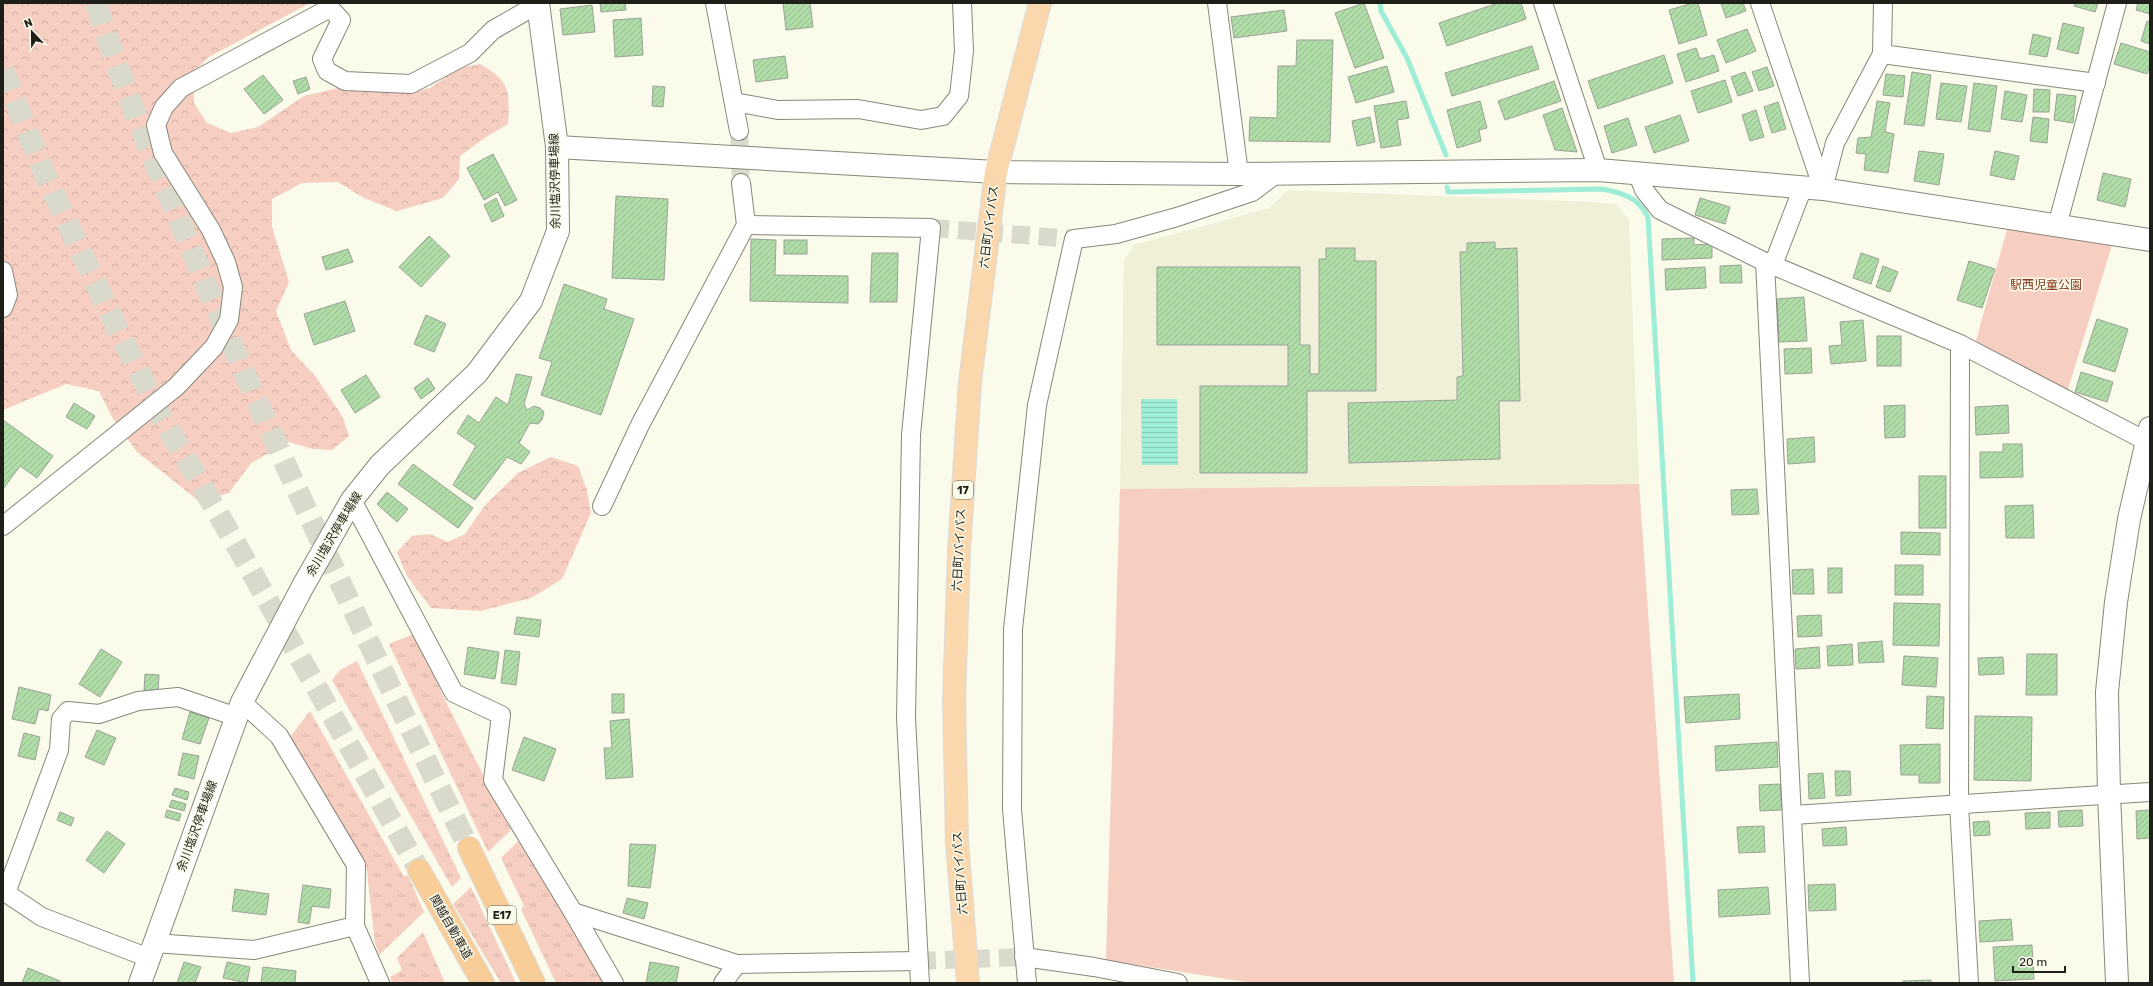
<svg xmlns="http://www.w3.org/2000/svg" width="2153" height="986" font-family="Rubik,'Noto Sans JP',sans-serif">
	<style>
		.built { fill: #f0f0d9 }
		.grass { fill: url(#grass-tufts) }
		.forest { fill: url(#forest-crowns) }
		.green { fill: #f6cec2 }
		.water { fill: url(#water-rules) }
		.lines { fill: none; stroke-linecap: round; stroke-linejoin: round }
		.stream { stroke: #9dedd7; stroke-width: 5 }
		.building { fill: url(#building-hatch); stroke: #99a397 }
		.minor-tunnel { stroke: #dadacc; stroke-width: 18; stroke-dasharray: 18 9; stroke-linecap: butt }
		.motorway-tunnel { stroke: #dadacc; stroke-width: 22; stroke-dasharray: 22 11; stroke-linecap: butt }
		.minor-casing { stroke: #88877a; stroke-width: 20 }
		.tertiary-casing { stroke: #88877a; stroke-width: 24 }
		.secondary-casing { stroke: #88877a; stroke-width: 24 }
		.trunk-casing { stroke: #dbdbda; stroke-width: 24 }
		.motorway-casing { stroke: #dbdbda; stroke-width: 24 }
		.minor { stroke: #fff; stroke-width: 18 }
		.tertiary { stroke: #fff; stroke-width: 22 }
		.secondary { stroke: #fff; stroke-width: 22 }
		.trunk { stroke: #fad7ac; stroke-width: 22 }
		.motorway { stroke: #f9cd97; stroke-width: 22 }
		.labels { text-anchor: middle; stroke-width: 3; stroke-linejoin: round; paint-order: stroke }
		.shield { fill: #fbfbeb; stroke: #616158; stroke-width: 1 }
		.shield-label { font-size: 11px; font-weight: bold; fill: #1f1f19 }
		.street-label { font-size: 12px; fill: #1f1f19; stroke: #fbfbeb }
		.park-label { font-size: 12px; fill: #87391f; stroke: #fbfbeb }
	</style>
	<defs>
		<pattern id="grass-tufts" width="24" height="20" patternUnits="userSpaceOnUse"><rect width="24" height="20" fill="#f6cec2"/><path d="M3 7l-1-3M5 7V3M7 7l1-3M15 17l-1-3M17 17v-4M19 17l1-3" fill="none" stroke="#d2b0a6"/></pattern>
		<pattern id="forest-crowns" width="20" height="18" patternUnits="userSpaceOnUse"><rect width="20" height="18" fill="#f6cec2"/><path d="M2 6a3 3 0 1 1 6 0M12 15a3 3 0 1 1 6 0" fill="none" stroke="#d2b0a6"/></pattern>
		<pattern id="water-rules" width="6" height="5" patternUnits="userSpaceOnUse"><rect width="6" height="5" fill="#9dedd7"/><path d="M0 2.5h6" fill="none" stroke="#87cbb8"/></pattern>
		<pattern id="building-hatch" width="6" height="6" patternUnits="userSpaceOnUse"><rect width="6" height="6" fill="#b0dca8"/><path d="M-1 1l2-2M0 6l6-6M5 7l2-2" fill="none" stroke="#97bc90"/></pattern>
	</defs>
	<rect width="100%" height="100%" fill="#fbfbeb"/>
	<path class="built" d="M1288,190L1594,202L1616,204L1629,220L1639,484L1674,983H1253L1106,960L1120,489L1124,261L1134,245L1269,208Z"/>
	<g class="grass">
		<path d="M411,635L417,637L443,696L511,830L488,852L389,644Z"/>
		<path d="M357,661L461,878L452,887L332,680L340,670Z"/>
		<path d="M310,711L404,877L408,875L424,912L379,955L375,943L366,864L294,747L291,736Z"/>
		<path d="M518,841L581,938L606,983H556L521,909L524,906L501,858Z"/>
		<path d="M471,887L516,983H501L453,904Z"/>
		<path d="M423,932L445,983H392L390,977L402,970L397,958Z"/>
	</g>
	<g class="forest">
		<path d="M3,3H310L209,57L194,71V103L207,123L231,133L258,127L304,96L342,87L409,93L430,88L459,68L480,64C510,81 510,91 508,124L486,137L460,156L459,179L443,198L397,211L364,198L338,182L302,183L272,199V227L289,282L276,311L291,350L316,377L342,416L349,436L332,450L313,449L289,442L251,463L229,493L199,501L137,452L113,419L99,391L66,384L3,410Z"/>
		<path d="M551,457L578,466L587,490L591,513L562,579L531,598L480,611L431,608L407,576L397,552L412,536L430,534L448,542L465,534L486,504L518,473Z"/>
	</g>
	<g class="green">
		<path d="M2010,219L2115,235L2065,399L1973,351Z"/>
		<path d="M1639,484L1674,983H1253L1106,960L1120,489Z"/>
	</g>
	<path class="water" d="M1141,399H1177L1178,465H1142Z"/>
	<g class="lines">
		<g class="stream">
			<path d="M1380,3L1381,11L1407,58L1446,155"/>
			<path d="M1447,187L1448,192L1602,189C1623,193 1638,197 1648,217L1693,983"/>
		</g>
	</g>
	<g class="building">
		<path d="M600,3H625L626,10L601,12Z"/>
		<path d="M783,3H810L813,27L786,30Z"/>
		<path d="M1364,3L1384,58L1355,68L1335,13Z"/>
		<path d="M1498,3H1521L1526,19L1447,46L1439,23Z"/>
		<path d="M1693,3H1698L1707,35L1679,44L1669,10Z"/>
		<path d="M1721,3H1743L1746,11L1726,18Z"/>
		<path d="M2075,3H2098L2095,12L2074,6Z"/>
		<path d="M2138,3H2150V14L2136,10Z"/>
		<path d="M592,5L595,32L563,35L560,9Z"/>
		<path d="M1284,10L1287,31L1234,38L1231,17Z"/>
		<path d="M641,18L643,55L615,57L613,20Z"/>
		<path d="M2147,21L2150,22V44L2141,41Z"/>
		<path d="M2063,23L2084,28L2078,54L2057,49Z"/>
		<path d="M1747,29L1756,51L1726,63L1717,40Z"/>
		<path d="M2033,34L2051,38L2047,57L2029,54Z"/>
		<path d="M1297,40H1333L1330,142L1249,141L1250,117L1277,118L1278,66H1296Z"/>
		<path d="M2121,43L2150,52V65L2147,74L2114,64Z"/>
		<path d="M1532,46L1539,69L1452,96L1445,73Z"/>
		<path d="M1696,48L1700,59L1714,55L1719,71L1686,82L1677,54Z"/>
		<path d="M1664,55L1673,83L1598,109L1588,81Z"/>
		<path d="M785,56L788,78L756,82L753,60Z"/>
		<path d="M1387,66L1394,92L1356,103L1348,77Z"/>
		<path d="M1767,67L1774,86L1759,91L1752,72Z"/>
		<path d="M1745,72L1753,91L1738,96L1731,77Z"/>
		<path d="M1912,72L1931,75L1924,126L1904,124Z"/>
		<path d="M1886,74L1905,76L1903,97L1883,95Z"/>
		<path d="M263,75L283,100L264,114L244,89Z"/>
		<path d="M306,77L310,89L298,94L293,81Z"/>
		<path d="M1725,80L1732,102L1698,113L1691,91Z"/>
		<path d="M1554,81L1561,101L1505,120L1498,101Z"/>
		<path d="M1941,83L1967,86L1961,122L1936,119Z"/>
		<path d="M1974,83L1997,86L1990,132L1968,129Z"/>
		<path d="M653,86L665,87L663,107L652,106Z"/>
		<path d="M2034,89L2050,90L2049,112H2033Z"/>
		<path d="M2005,91L2027,95L2022,122L2001,119Z"/>
		<path d="M2057,94L2076,96L2073,123L2054,120Z"/>
		<path d="M1406,101L1409,118L1397,120L1401,145L1381,148L1374,106Z"/>
		<path d="M1480,101L1487,128L1479,130L1481,141L1457,148L1447,110Z"/>
		<path d="M1877,101L1890,103L1885,132L1894,134L1888,173L1864,170L1866,154L1856,153L1858,138L1871,137Z"/>
		<path d="M1778,102L1786,129L1772,133L1764,107Z"/>
		<path d="M1562,108L1577,152L1555,150L1543,115Z"/>
		<path d="M1756,110L1764,137L1750,141L1742,115Z"/>
		<path d="M1680,115L1689,141L1654,153L1645,127Z"/>
		<path d="M1370,117L1375,142L1357,146L1352,121Z"/>
		<path d="M2033,117L2049,119L2047,143L2030,141Z"/>
		<path d="M1628,118L1637,145L1612,153L1604,126Z"/>
		<path d="M1919,151L1944,154L1939,185L1914,181Z"/>
		<path d="M1995,151L2019,156L2014,180L1990,175Z"/>
		<path d="M493,154L517,200L505,206L498,192L484,200L467,168Z"/>
		<path d="M2103,173L2131,179L2125,207L2097,200Z"/>
		<path d="M616,196L668,199L664,280L612,278Z"/>
		<path d="M496,198L504,216L492,222L484,205Z"/>
		<path d="M1700,198L1730,207L1725,224L1695,215Z"/>
		<path d="M429,236L450,256L421,287L399,267Z"/>
		<path d="M1694,238V245L1712,244V258L1662,260V239Z"/>
		<path d="M751,239L776,240L775,275L848,276V303L750,301Z"/>
		<rect x="784" y="240" width="23" height="14"/>
		<path d="M1495,242V249L1517,248L1520,401H1499L1500,459L1349,463L1348,403L1457,400V377L1463,376L1460,252H1467V243Z"/>
		<path d="M1326,248H1355V261H1376V391H1307V473H1200V386H1288V345H1157V267H1300V345H1310V374H1319V259H1326Z"/>
		<path d="M348,249L353,262L326,270L322,257Z"/>
		<path d="M872,253H898L897,302H870Z"/>
		<path d="M1861,253L1879,259L1871,284L1853,278Z"/>
		<path d="M1969,261L1995,269L1982,308L1957,300Z"/>
		<path d="M1741,265L1742,283H1720V266Z"/>
		<path d="M1883,266L1898,272L1890,292L1876,287Z"/>
		<path d="M1705,267L1706,288L1666,290L1665,269Z"/>
		<path d="M564,284L607,299L604,309L634,319L601,415L541,395L552,362L539,358Z"/>
		<path d="M1804,297L1807,341L1779,342L1777,299Z"/>
		<path d="M345,301L355,331L314,345L304,314Z"/>
		<path d="M426,315L446,324L434,352L414,344Z"/>
		<path d="M2097,319L2128,329L2115,372L2083,362Z"/>
		<path d="M1863,320L1866,361L1831,364L1829,346L1842,345L1840,322Z"/>
		<rect x="1877" y="336" width="24" height="30"/>
		<path d="M1811,348L1812,373L1785,374L1784,349Z"/>
		<path d="M2081,372L2113,382L2107,402L2075,392Z"/>
		<path d="M516,374L532,377L524,404L527,410L534,406L540,408L544,412L542,420L538,424L530,423L519,443L530,452L521,464L507,457L475,500L453,485L476,446L457,433L468,415L479,423L496,397L508,405Z"/>
		<path d="M366,375L380,397L355,413L341,390Z"/>
		<path d="M428,378L435,389L421,399L414,388Z"/>
		<path d="M74,403L95,416L87,429L66,417Z"/>
		<path d="M1905,405V437L1885,438L1884,406Z"/>
		<path d="M2008,405L2009,433L1976,435L1975,407Z"/>
		<path d="M3,420L53,456L37,478L20,466L3,489Z"/>
		<path d="M1814,437L1815,462L1788,464L1787,439Z"/>
		<path d="M2003,444H2022L2023,477L1980,478V452H2003Z"/>
		<path d="M413,464L473,508L458,528L398,484Z"/>
		<rect x="1919" y="476" width="27" height="52"/>
		<path d="M1757,489L1759,514L1732,515L1731,490Z"/>
		<path d="M387,492L408,509L397,522L377,504Z"/>
		<path d="M2033,505L2034,538H2006L2005,506Z"/>
		<path d="M1901,532L1940,533V555L1901,554Z"/>
		<rect x="1895" y="565" width="28" height="30"/>
		<rect x="1828" y="568" width="14" height="25"/>
		<path d="M1813,569L1814,594H1793L1792,570Z"/>
		<path d="M1894,603L1940,604L1939,646L1893,645Z"/>
		<path d="M1821,615L1822,636L1798,637L1797,616Z"/>
		<path d="M517,617L541,620L539,637L514,634Z"/>
		<path d="M1882,641L1884,662L1859,663L1858,643Z"/>
		<path d="M1852,644L1853,665L1828,666L1827,646Z"/>
		<path d="M468,647L499,652L495,679L464,674Z"/>
		<path d="M1819,647L1820,668L1796,669L1795,649Z"/>
		<path d="M101,649L122,662L100,697L79,684Z"/>
		<path d="M505,650L520,652L516,685L501,683Z"/>
		<path d="M2027,654H2057V695H2026Z"/>
		<path d="M1904,656L1938,658L1936,687L1902,685Z"/>
		<path d="M2003,657L2004,674L1979,675L1978,658Z"/>
		<path d="M145,674L159,675L158,692L144,691Z"/>
		<path d="M19,687L51,695L48,711L39,709L35,724L12,719Z"/>
		<rect x="612" y="694" width="12" height="19"/>
		<path d="M1739,694L1740,719L1686,723L1684,697Z"/>
		<path d="M1927,696L1944,697L1943,729L1926,728Z"/>
		<path d="M190,712L209,718L200,744L182,739Z"/>
		<path d="M1975,716L2032,717L2031,781L1974,780Z"/>
		<path d="M629,719L633,777L606,779L604,748H612L610,721Z"/>
		<path d="M97,730L116,738L104,765L85,757Z"/>
		<path d="M24,733L40,737L35,760L18,756Z"/>
		<path d="M524,737L556,749L544,781L512,770Z"/>
		<path d="M1777,742L1778,767L1716,771L1715,746Z"/>
		<path d="M1940,744V783H1919V775H1901L1900,745Z"/>
		<path d="M183,753L199,756L194,779L178,775Z"/>
		<path d="M1835,771H1850L1851,795L1836,796Z"/>
		<path d="M1823,773L1825,798L1809,799L1808,774Z"/>
		<path d="M1780,784L1782,810L1760,811L1759,785Z"/>
		<path d="M175,788L189,792L187,800L172,795Z"/>
		<path d="M172,800L186,804L184,811L169,807Z"/>
		<path d="M167,810L181,814L179,821L165,817Z"/>
		<path d="M2082,810L2083,826L2059,827L2058,811Z"/>
		<path d="M2150,810V838L2137,839L2136,811Z"/>
		<path d="M60,812L74,818L71,826L57,820Z"/>
		<path d="M2050,812V828L2026,829L2025,813Z"/>
		<path d="M1989,821L1990,835L1974,836L1973,822Z"/>
		<path d="M1764,826L1765,852L1739,853L1737,827Z"/>
		<path d="M1846,827L1847,845L1823,846L1822,829Z"/>
		<path d="M107,831L125,844L104,873L86,860Z"/>
		<path d="M630,844L656,845L650,888L628,886Z"/>
		<path d="M1835,884L1836,910L1809,911L1808,885Z"/>
		<path d="M303,885L331,889L329,908L312,906L309,924L298,922Z"/>
		<path d="M1768,887L1770,914L1719,917L1718,890Z"/>
		<path d="M235,889L269,894L266,915L232,911Z"/>
		<path d="M627,898L648,903L644,919L623,913Z"/>
		<path d="M2011,919L2013,940L1980,942L1979,921Z"/>
		<path d="M2032,945L2034,979L1995,981L1993,947Z"/>
		<path d="M184,962L201,967L195,983H177Z"/>
		<path d="M227,962L250,967L247,983L223,978Z"/>
		<path d="M650,962L679,967L676,983H646Z"/>
		<path d="M263,967L296,971L295,983H261Z"/>
		<path d="M28,968L60,981L59,983H22Z"/>
		<path d="M1931,980V983H1903V981Z"/>
	</g>
	<g class="lines">
		<g class="minor-tunnel">
			<path d="M739,131L741,183"/>
			<path d="M931,228L1074,239"/>
			<path d="M918,961L1024,957"/>
		</g>
		<g class="motorway-tunnel">
			<path d="M96,3C123,90 160,174 195,258C279,458 373,654 469,848"/>
			<path d="M3,70L42,168L103,299L158,411L241,553L419,870"/>
		</g>
		<g class="minor-casing">
			<g id="minor">
				<path d="M715,3L739,131"/>
				<path d="M1217,3L1239,174"/>
				<path d="M1543,3L1598,170"/>
				<path d="M1760,3L1823,189"/>
				<path d="M1882,54L2096,83"/>
				<path d="M734,102L778,110L858,109L921,120L943,116L959,96L964,51L962,3"/>
				<path d="M1637,172L1644,190L1660,210L1765,262L1960,344L2146,441"/>
				<path d="M1823,189L1835,143L1882,54L1883,3"/>
				<path d="M746,225L931,228L911,435L906,718L920,983"/>
				<path d="M2057,226L2117,3"/>
				<path d="M1765,262L1800,983"/>
				<path d="M1773,265L1803,187"/>
				<path d="M3,271L8,295L3,308"/>
				<path d="M1960,344L1959,804L1969,983"/>
				<path d="M352,500L454,693L501,715L493,780L573,912L614,983"/>
				<path d="M602,506L640,425L746,225L741,183"/>
				<path d="M3,526L176,387L214,347L229,320L233,287L226,262L211,230L163,153L156,125L164,107L181,88L330,8L341,20L322,59L327,71L345,81L411,84L470,53L493,30L538,4"/>
				<path d="M242,702L279,736L356,865L355,926L380,983"/>
				<path d="M1793,815L2150,792"/>
				<path d="M3,891L42,917L149,958"/>
				<path d="M6,893L59,750L61,719L68,711L99,714L138,701L178,697L237,717"/>
				<path d="M573,912L737,964L918,961"/>
				<path d="M154,943L254,950L355,926"/>
				<path d="M1024,957L1094,967L1178,983"/>
				<path d="M723,983L737,964"/>
				<path d="M1027,983L1012,809L1013,629L1037,405L1074,239L1116,234L1177,217L1252,192L1276,174"/>
			</g>
		</g>
		<g class="tertiary-casing">
			<g id="tertiary">
				<path d="M557,147L996,172L1239,174L1598,170L1823,189L2150,240"/>
				<path d="M2117,983L2109,794L2107,692L2116,602L2129,519L2150,428"/>
			</g>
		</g>
		<g class="secondary-casing">
			<path id="secondary" d="M140,983L242,702L303,586L352,500L380,465L477,373L531,301L558,231L557,147L538,3"/>
		</g>
		<g class="trunk-casing">
			<path id="trunk" d="M968,983L957,841L954,700L959,551L970,382L996,172L1040,3"/>
		</g>
		<g class="motorway-casing">
			<g id="motorway">
				<path d="M469,848L534,983"/>
				<path d="M419,870L483,983"/>
			</g>
		</g>
		<use href="#minor" class="minor"/>
		<use href="#tertiary" class="tertiary"/>
		<use href="#secondary" class="secondary"/>
		<use href="#trunk" class="trunk"/>
		<use href="#motorway" class="motorway"/>
	</g>
	<g class="labels">
		<g class="shield">
			<rect x="953" y="481" width="20" height="18" rx="3"/>
			<rect x="488" y="906" width="28" height="18" rx="3"/>
		</g>
		<g class="shield-label">
			<text x="963" y="494">17</text>
			<text x="502" y="919">E17</text>
		</g>
		<g class="street-label">
			<text transform="translate(555 181) rotate(-91)" y="4">余川塩沢停車場線</text>
			<text transform="translate(989 227) rotate(-83)" y="4">六日町バイパス</text>
			<text transform="translate(334 534) rotate(-59)" y="4">余川塩沢停車場線</text>
			<text transform="translate(959 550) rotate(-87)" y="4">六日町バイパス</text>
			<text transform="translate(197 826) rotate(-70)" y="4">余川塩沢停車場線</text>
			<text transform="translate(960 873) rotate(-94)" y="4">六日町バイパス</text>
			<text transform="translate(451 927) rotate(60)" y="4">関越自動車道</text>
		</g>
		<g class="park-label">
			<text x="2046" y="289">駅西児童公園</text>
		</g>
	</g>
	<rect width="2153" height="986" fill="none" stroke="#1f1f19" stroke-width="8"/>
	<g transform="translate(32 32) rotate(338)" stroke="#fbfbeb" stroke-width="3" paint-order="stroke">
	<path d="M0-3L7 15L0 10L-7 15Z" fill="#1f1f19"/>
	<text y="-6" font-size="11" font-weight="bold" text-anchor="middle" fill="#1f1f19">N</text>
	</g>
	<path d="M2013 966v6h52v-6" fill="none" stroke="#1f1f19" stroke-width="2"/>
	<text x="2019" y="966" font-size="12" fill="#1f1f19" stroke="#fbfbeb" stroke-width="3" paint-order="stroke">20 m</text>
</svg>
